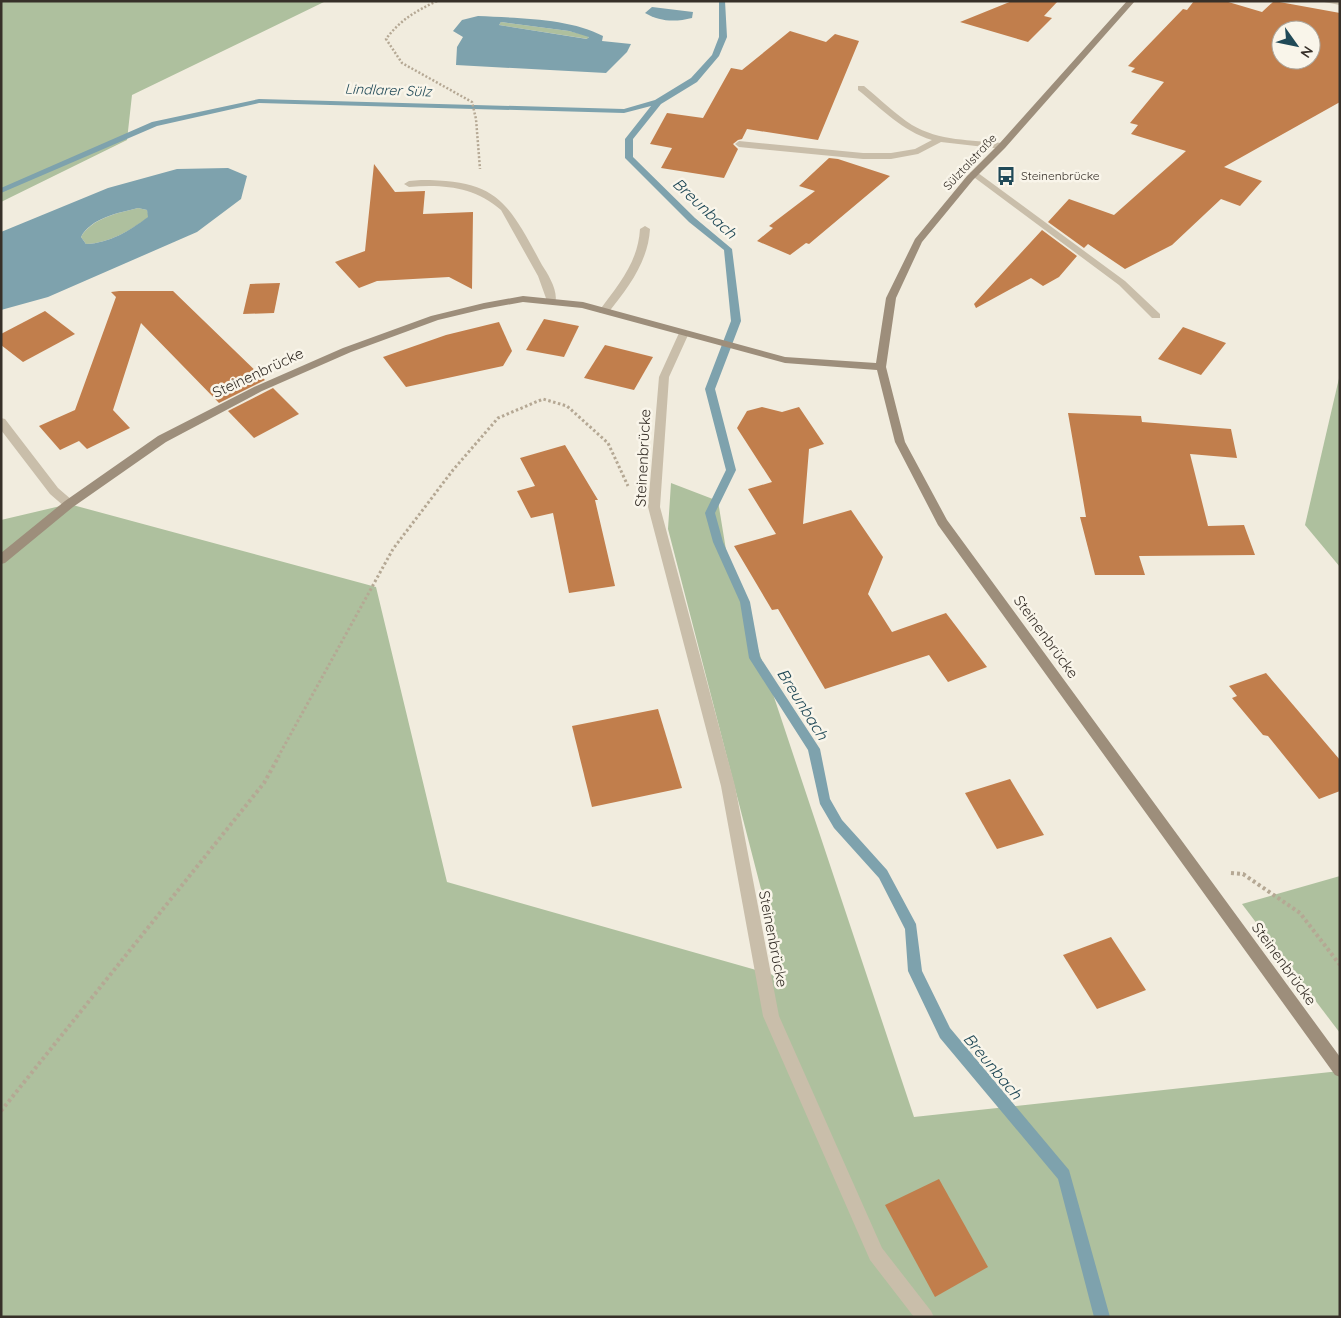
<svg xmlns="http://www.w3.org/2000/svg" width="1341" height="1318" font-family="Quicksand,sans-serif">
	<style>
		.green { fill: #aec09e }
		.water { fill: #7ea2ad; fill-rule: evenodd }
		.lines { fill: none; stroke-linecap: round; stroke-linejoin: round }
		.stream { fill: #7ea2ad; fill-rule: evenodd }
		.building { fill: #c17e4c; fill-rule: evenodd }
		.path-far2 { stroke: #b5a894; stroke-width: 2.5; stroke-dasharray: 2 2; stroke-linecap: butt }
		.path-far1 { stroke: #b5a894; stroke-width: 3; stroke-dasharray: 2.5 2.5; stroke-linecap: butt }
		.path { stroke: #b5a894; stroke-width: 4; stroke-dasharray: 3 3; stroke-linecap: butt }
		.service { fill: #c9beaa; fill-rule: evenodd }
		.minor { fill: #c9beaa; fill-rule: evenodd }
		.secondary { fill: #9d8e7b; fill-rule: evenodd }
		.labels { text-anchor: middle; stroke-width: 5; stroke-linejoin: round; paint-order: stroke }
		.far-street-label { font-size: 12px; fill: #373029; stroke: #f9f5ea }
		.far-poi-label { font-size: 12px; fill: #373029; stroke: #f9f5ea; text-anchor: start }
		.far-water-label { font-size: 14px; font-style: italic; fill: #204957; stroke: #f9f5ea }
		.street-label { font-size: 15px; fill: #373029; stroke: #f9f5ea }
		.water-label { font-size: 16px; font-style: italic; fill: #204957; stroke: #f9f5ea }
	</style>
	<rect width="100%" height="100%" fill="#f1ecde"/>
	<g class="green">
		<path d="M1,1H326L132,95L127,140L1,202Z"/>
		<path d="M501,22L569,31L589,36L588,39L499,25Z"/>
		<path d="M138,208L147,210L149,217C129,231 110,243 86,244L81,237C92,218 118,213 138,208Z"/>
		<path d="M1340,374V567L1305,525Z"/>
		<path d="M671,483L718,501L727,556L914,1117L1340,1071V1317H1V520L69,504L376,587L447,882L784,978L668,529Z"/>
		<path d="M1340,876V1033L1242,904Z"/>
	</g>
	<g class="water">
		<path d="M652,7L693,12L692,18C676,22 660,22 645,13Z"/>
		<path d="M478,16C516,18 570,18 603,36L602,41L631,44L627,52L606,73L456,65L457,47L463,37L453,31L462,20ZM501,22L569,31L589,37L587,39L499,25Z"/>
		<path d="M228,168L247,176L241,199L197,232L48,297L1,310V232L108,188L177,169ZM138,208L147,210L148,217C129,231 110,243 86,244L81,237C91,218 118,213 138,208Z"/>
	</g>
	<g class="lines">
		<path class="stream" d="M719,1H725L727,37L719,56L697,82L661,104L633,139V157L695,218L732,249L741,321L715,389L736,470L715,513L723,542L750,602L760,657L820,749L830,799L842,820L887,870L916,924L922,971L950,1028L1069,1170L1110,1317H1094L1058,1179L940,1038L908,971L905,929L879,878L834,828L820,804L808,750L749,658L740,602L713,542L705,513L726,470L705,389L731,321L724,250L689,222L625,158V139L651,106L624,113L259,103L157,126L1,193V188L152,122L259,99L624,109L655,100L691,78L712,55L719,37Z"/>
	</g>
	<g class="building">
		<path d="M1012,1H1058L1044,16L1052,18L1028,42L960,22Z"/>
		<path d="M1194,1H1225L1262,12L1274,1L1340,13V102L1224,167L1262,181L1240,206L1221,199L1172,245L1125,269L1088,244L1084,248L1048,222L1069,199L1114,215L1186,151L1131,134L1138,125L1130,123L1164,82L1131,72L1135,68L1128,66L1183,9L1187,10ZM1281,30H1311V60H1281Z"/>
		<path d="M790,31L826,42L835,34L859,41L818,140L747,129L742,139L738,140L733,144L738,149L724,178L661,168L672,148L650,144L667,113L703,118L731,68L742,70Z"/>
		<path d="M829,158L838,159L890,176L809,244L806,243L790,255L757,241L773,228L769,226L815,191L799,186Z"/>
		<path d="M374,164L395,192L425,191L423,214L473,212L472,289L449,277L377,281L359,288L335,262L365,251Z"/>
		<path d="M1042,230L1077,256L1059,277L1043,286L1031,278L976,308L974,304Z"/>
		<path d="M280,283L274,313L243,314L250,284Z"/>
		<path d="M119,291H173L265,380L219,403L141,323L113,410L130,428L87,449L79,441L60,450L39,426L75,410L116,297L111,292Z"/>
		<path d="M45,311L75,334L23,362L1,345V334Z"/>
		<path d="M544,319L579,326L564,357L526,350Z"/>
		<path d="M499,322L512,351L503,366L406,387L383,357L446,335Z"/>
		<path d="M1183,327L1226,343L1201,375L1158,359Z"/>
		<path d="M605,345L653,357L634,390L584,378Z"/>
		<path d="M273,388L299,414L254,438L228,411Z"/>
		<path d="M762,407L782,412L799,407L824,444L809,449L803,524L851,510L883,557L868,594L892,632L946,613L987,667L948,682L929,655L825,689L778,609L772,610L734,546L776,534L748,489L772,482L737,428L747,411Z"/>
		<path d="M1068,413L1141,416L1142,422L1231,429L1237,458L1190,454L1208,526L1244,525L1255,555L1139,556L1145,575H1095L1080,517H1086Z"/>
		<path d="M565,445L598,500H595L615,586L569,593L553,513L531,518L517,491L535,486L520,458Z"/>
		<path d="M1266,673L1340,760V791L1319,799L1268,736L1263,735L1232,698L1237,696L1229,686Z"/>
		<path d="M658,709L682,788L592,807L572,726Z"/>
		<path d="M1010,779L1044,835L997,849L965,793Z"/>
		<path d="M1111,937L1146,990L1097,1009L1063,955Z"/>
		<path d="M939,1179L988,1267L935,1297L885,1205Z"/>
	</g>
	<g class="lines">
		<path class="path-far2" d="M437,1C416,11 400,20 386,39L402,63L472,102L476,119L480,169"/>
		<path class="path-far1" d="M278,757L393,549L453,470L498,418L543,399L567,406L608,443L628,486"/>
		<g class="path">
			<path d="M1231,873L1243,874L1300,913L1340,965"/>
			<path d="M1,1111L264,783L279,756"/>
		</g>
		<g class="service">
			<path d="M1319,1H1340V5Z"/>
			<path d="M858,86H864C880,99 895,114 912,125C939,141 971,140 1002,143L1006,146L1002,149L941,142L918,154L891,159H863L739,147L735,144L739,141L863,153H891L915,149L932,140C902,131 882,109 858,90Z"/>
			<path d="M974,170L1125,281L1160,314V318H1152L1119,285L971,175L970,173Z"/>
			<path d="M421,180C498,180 508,202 542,265C548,274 559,292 555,303L552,304L547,301L538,276L501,210C475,187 443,184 409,187L404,184L409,181Z"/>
			<path d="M645,226L650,229C648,262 628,288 608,313H600L599,311C618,285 638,263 640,229Z"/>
		</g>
		<g class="minor">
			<path d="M684,330L689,333L669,377L660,507L735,786L779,1016L882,1248L931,1311L934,1317H914L870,1260L763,1016L721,786L648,507L659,377L679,333Z"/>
			<path d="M1,418L5,419L58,488L73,501L75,504L73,507H65L50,494L1,430Z"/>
		</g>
		<path class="secondary" d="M1127,1H1135L1005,148L973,180L922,242L896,298L886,367L905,442L947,520L1340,1057V1077L1335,1075L938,525L895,442L877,370L785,363L582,308L523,302L484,309L438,320L351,352L262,391L166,442L73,507L5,563L1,564V553L65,501L158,436L254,387L343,348L431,316L484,303L523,296L583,302L785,357L876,363L886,298L915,239L967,176L999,144Z"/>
	</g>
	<defs>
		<g id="bus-bare" transform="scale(1.5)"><path d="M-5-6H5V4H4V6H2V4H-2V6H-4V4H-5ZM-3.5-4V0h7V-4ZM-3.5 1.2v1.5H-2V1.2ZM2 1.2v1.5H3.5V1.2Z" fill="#204957" stroke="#f9f5ea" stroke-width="2.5" paint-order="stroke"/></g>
	</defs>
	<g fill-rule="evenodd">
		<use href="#bus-bare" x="1006" y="176"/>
	</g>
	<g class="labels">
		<g class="far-street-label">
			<text transform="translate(970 162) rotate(-47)" y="4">Sülztalstraße</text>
		</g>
		<g class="far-poi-label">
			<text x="1021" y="180">Steinenbrücke</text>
		</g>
		<g class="far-water-label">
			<text transform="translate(388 90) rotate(2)" y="5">Lindlarer Sülz</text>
		</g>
		<g class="street-label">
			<text transform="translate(258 373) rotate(-25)" y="5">Steinenbrücke</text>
			<text transform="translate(643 458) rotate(-87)" y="5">Steinenbrücke</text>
			<text transform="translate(1046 637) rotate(54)" y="5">Steinenbrücke</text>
			<text transform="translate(773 939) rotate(79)" y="5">Steinenbrücke</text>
			<text transform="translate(1284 964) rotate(54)" y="5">Steinenbrücke</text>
		</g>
		<g class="water-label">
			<text transform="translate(705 208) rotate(43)" y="6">Breunbach</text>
			<text transform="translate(803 704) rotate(58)" y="6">Breunbach</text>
			<text transform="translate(993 1066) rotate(50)" y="6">Breunbach</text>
		</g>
	</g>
	<rect width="1341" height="1318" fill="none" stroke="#373029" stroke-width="5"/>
	<g transform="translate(1296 45) rotate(123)"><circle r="24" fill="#f9f5ea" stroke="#aba69d"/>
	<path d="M0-4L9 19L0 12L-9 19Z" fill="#204957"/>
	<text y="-8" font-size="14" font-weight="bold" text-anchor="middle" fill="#373029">N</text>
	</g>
</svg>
